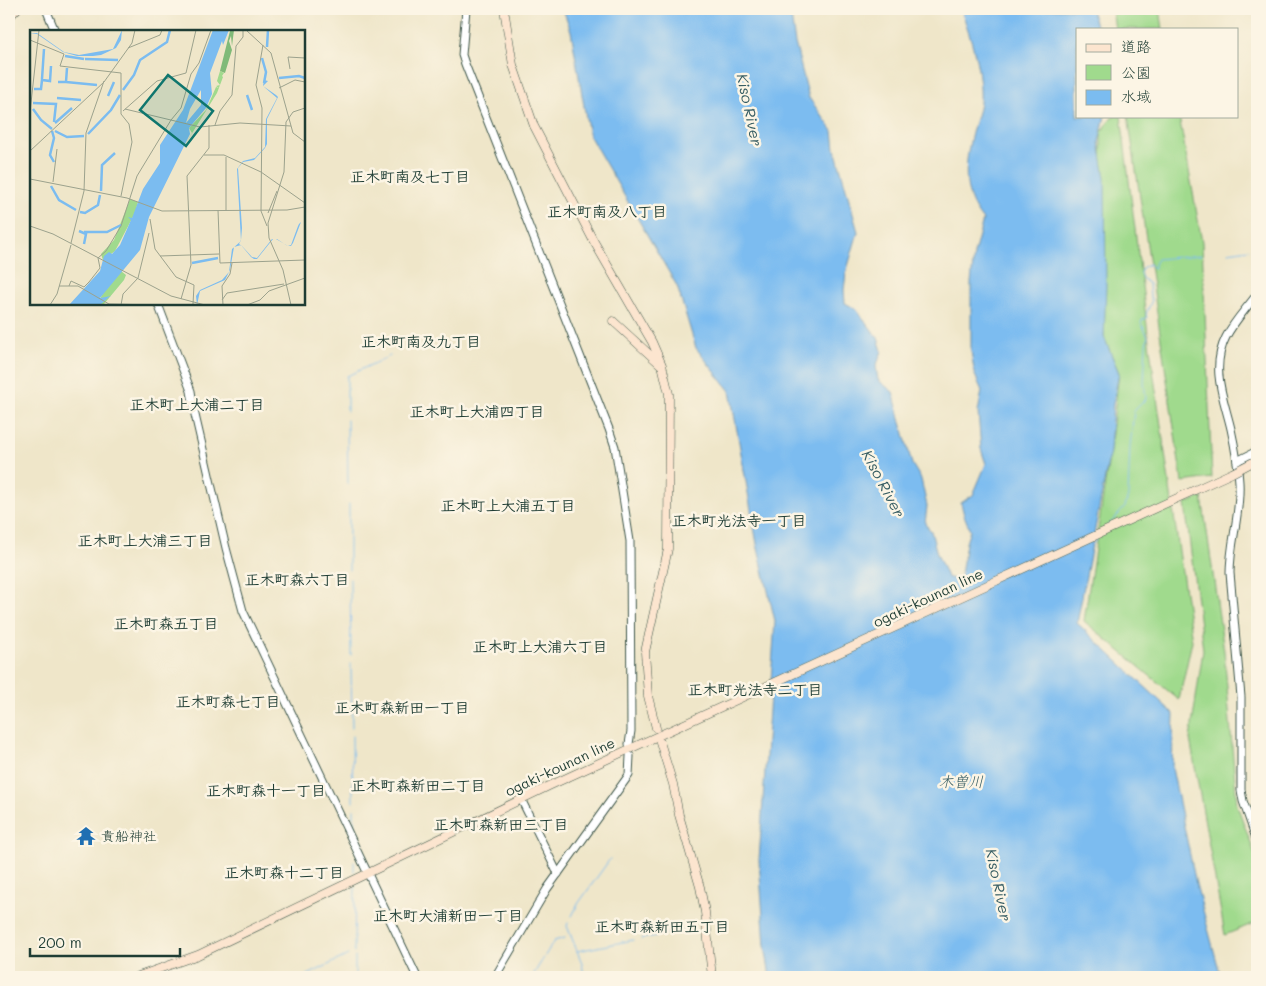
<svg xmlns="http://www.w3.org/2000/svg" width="1266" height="986" font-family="Mali,'Klee One',sans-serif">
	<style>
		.green { fill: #a0da8d; stroke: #608c60 }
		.water { fill: #7bbcf0; stroke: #4d7c92 }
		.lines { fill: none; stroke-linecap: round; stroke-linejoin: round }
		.stream { stroke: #7bbcf0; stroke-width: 1 }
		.tertiary-casing { stroke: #3e564a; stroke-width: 9 }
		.secondary-casing { stroke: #3e564a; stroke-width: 9 }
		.tertiary { stroke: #fff; stroke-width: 7 }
		.secondary { stroke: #fce5cf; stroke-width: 8 }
		.secondary-bridge-casing { stroke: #3e564a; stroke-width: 9; stroke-linecap: butt }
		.secondary-bridge { stroke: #fce5cf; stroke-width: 8 }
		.labels { text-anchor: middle; stroke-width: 5; stroke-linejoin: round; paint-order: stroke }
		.street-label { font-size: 14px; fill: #1f3d34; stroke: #fcf5e5 }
		.poi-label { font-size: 14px; fill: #1f3d34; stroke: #fcf5e5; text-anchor: start }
		.water-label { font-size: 15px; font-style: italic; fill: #365d63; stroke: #fcf5e5 }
		.neighbourhood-label { font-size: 15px; font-weight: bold; fill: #1f3d34; stroke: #fcf5e5 }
		.inset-river { fill: none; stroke: #7bbcf0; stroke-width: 2.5 }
		.inset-road { fill: none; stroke: #9ca28d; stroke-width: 1 }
		.view { fill: #0f766e; fill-opacity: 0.15; stroke: #0f766e; stroke-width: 2.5 }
		.inset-edge { fill: none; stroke: #1f3d34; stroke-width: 2.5 }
	</style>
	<rect width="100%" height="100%" fill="#fcf5e5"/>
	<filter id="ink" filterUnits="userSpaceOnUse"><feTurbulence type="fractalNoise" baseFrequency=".02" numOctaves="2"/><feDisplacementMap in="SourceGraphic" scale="10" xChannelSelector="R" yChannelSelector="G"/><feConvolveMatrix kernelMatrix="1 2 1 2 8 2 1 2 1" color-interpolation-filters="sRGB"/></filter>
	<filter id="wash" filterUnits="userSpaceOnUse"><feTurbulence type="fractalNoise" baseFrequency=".0096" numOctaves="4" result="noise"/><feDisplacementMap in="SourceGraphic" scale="20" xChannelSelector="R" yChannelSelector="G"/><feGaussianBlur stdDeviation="1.12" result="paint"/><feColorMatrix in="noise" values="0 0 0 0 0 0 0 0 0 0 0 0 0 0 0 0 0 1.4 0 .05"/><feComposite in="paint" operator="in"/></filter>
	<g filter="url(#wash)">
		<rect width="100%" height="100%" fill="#efe6c9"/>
		<g class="green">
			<path d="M1112,9H1160L1163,29H1115Z"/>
			<path d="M1113,116H1121L1149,342L1192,641L1179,700L1084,621L1110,451L1119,373L1104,337L1101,133Z"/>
			<path d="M1128,116H1179L1202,242L1212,478L1182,482Z"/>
			<path d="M1202,497L1224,651L1237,805L1257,860V922L1225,935L1190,739L1203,650L1185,504Z"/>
		</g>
		<path class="water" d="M563,9H790L795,43L809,98L833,131L835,149L858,232L846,273L844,290L845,303L856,309L878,338L882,351L876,367L878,380L893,392L912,464L921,479L927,506L925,524L931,531L937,554L947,577L960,581L966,543L970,530L964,515L961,503L973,495L986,464L981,449L978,412L982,391L975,375L971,351V283L974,254L983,220C960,193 965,161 973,129C975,121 979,111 980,103C982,71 971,38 961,9H1091L1097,29H1077V116H1105L1099,142L1105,178L1106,286L1104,337L1119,373L1113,404L1110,451L1077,623L1174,714L1172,768L1196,884L1221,977H770L765,946L759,860L775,621L757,544L730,391L696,348L677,286L589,135L571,31Z"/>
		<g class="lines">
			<g class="stream">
				<path d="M1228,252L1249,249"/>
				<path d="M1257,253V260"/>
				<path d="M347,411V376L390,356"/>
				<path d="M347,420L348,485"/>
				<path d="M349,504V570"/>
				<path d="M1108,526L1125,507L1128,496L1130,446L1134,411L1146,399L1144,382L1146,344L1148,336L1141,323L1142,320L1147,318L1146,314L1152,300L1150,297L1149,284L1142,278L1140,273L1142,268L1149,264L1154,269V264L1157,259L1201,255"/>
				<path d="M1092,545L1097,539"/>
				<path d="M350,579L351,655"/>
				<path d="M351,664L352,728"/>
				<path d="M352,736L353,802"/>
				<path d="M354,809V836"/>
				<path d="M354,871V862"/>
				<path d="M572,916L578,904L610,859"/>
				<path d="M568,923L567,926L571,936"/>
				<path d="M571,936L582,963L584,977"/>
				<path d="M641,939L689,929"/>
				<path d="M577,951L633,940"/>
				<path d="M354,953L355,888"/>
				<path d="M355,957V977"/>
				<path d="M304,977L348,955"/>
				<path d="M532,977L554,941L565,938"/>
			</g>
		</g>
	</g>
	<g filter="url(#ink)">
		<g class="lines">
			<g class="tertiary-casing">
				<g id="tertiary">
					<path d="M46,9L55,31"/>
					<path d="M466,9L462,55L465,64L609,429L615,447L630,541L631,731L629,744"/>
					<path d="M1257,294C1247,308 1234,321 1226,337C1210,368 1224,399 1231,429C1235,447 1238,464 1239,482C1241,513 1230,542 1230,573L1241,697V790L1243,801L1257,841"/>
					<path d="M158,304L191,391L195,415L226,548L243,611L417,977"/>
					<path d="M1237,461L1257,451"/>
					<path d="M521,799L558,874"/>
					<path d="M495,977L547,889L629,775L630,756"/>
				</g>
			</g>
			<g class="secondary-casing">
				<g id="secondary">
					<path d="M504,9L513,65L534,126L593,240L652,342L662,365L669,394L668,549L645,652L648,696L656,728"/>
					<path d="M9,17L17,9"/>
					<path d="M613,321L660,364"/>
					<path d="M660,742L673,784L679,815L700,887L705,912L712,977"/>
					<path d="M136,977L198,955L551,785L996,581"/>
				</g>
			</g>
			<use href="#tertiary" class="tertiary"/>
			<use href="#secondary" class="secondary"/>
			<g class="secondary-bridge-casing">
				<path id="secondary-bridge" d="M996,581L1232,473L1257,460"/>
			</g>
			<use href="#secondary-bridge" class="secondary-bridge"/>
		</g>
	</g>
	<defs>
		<g id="temple-bare" transform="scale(1.5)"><path d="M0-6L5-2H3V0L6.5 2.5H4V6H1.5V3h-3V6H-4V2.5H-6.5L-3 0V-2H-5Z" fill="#1f6fb2" stroke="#fcf5e5" stroke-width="2.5" paint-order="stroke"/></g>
	</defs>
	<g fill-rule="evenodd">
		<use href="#temple-bare" x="86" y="836"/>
	</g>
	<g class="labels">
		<g class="street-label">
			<text transform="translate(928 598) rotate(-25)" y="5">ogaki-kounan line</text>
			<text transform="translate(560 767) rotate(-25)" y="5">ogaki-kounan line</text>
		</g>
		<g class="poi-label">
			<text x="101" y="841">貴船神社</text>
		</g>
		<g class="water-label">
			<text transform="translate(749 110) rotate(78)" y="5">Kiso River</text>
			<text transform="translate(883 484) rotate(62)" y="5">Kiso River</text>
			<text x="961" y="787">木曽川</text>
			<text transform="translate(998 885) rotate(78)" y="5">Kiso River</text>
		</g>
		<g class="neighbourhood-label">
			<text x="410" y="182">正木町南及七丁目</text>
			<text x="607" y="217">正木町南及八丁目</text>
			<text x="421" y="347">正木町南及九丁目</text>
			<text x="197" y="410">正木町上大浦二丁目</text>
			<text x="477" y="417">正木町上大浦四丁目</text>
			<text x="508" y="511">正木町上大浦五丁目</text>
			<text x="739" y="526">正木町光法寺一丁目</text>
			<text x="145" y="546">正木町上大浦三丁目</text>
			<text x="297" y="585">正木町森六丁目</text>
			<text x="166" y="629">正木町森五丁目</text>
			<text x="540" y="652">正木町上大浦六丁目</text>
			<text x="755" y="695">正木町光法寺二丁目</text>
			<text x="228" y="707">正木町森七丁目</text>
			<text x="402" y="713">正木町森新田一丁目</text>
			<text x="418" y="791">正木町森新田二丁目</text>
			<text x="266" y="796">正木町森十一丁目</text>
			<text x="501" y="830">正木町森新田三丁目</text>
			<text x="284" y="878">正木町森十二丁目</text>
			<text x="448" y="921">正木町大浦新田一丁目</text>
			<text x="662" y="932">正木町森新田五丁目</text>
		</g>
	</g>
	<g transform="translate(30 30)">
		<rect width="275" height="275" fill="#efe6c9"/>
		<path d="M190,41L194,43L192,46L193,47L187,63L156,113L162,103L159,98L176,80L186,57L189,58L186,56L190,55L187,51ZM100,169L108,172L105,183L85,221L73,230L71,224L84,210ZM91,241L96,245L94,250L74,274H67L80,251Z" fill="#a0da8d"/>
		<path d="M204,0L202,16L201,6L199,11L202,20L195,43L190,41L200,1Z" fill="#80ba78"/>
		<path d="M92,0L91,10L86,18L71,25L63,26H47L33,22L7,4H0L7,3L34,22L49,25L83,19ZM183,0H199L193,15L192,11L180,43L182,64L176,78L159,98L160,104L119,187L110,220L70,268L81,266L79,267L70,275H67L70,268L67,275H39L70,241L74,226L79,222L82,224L90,215L101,190L98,187L102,188L113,159L130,133V115L153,80ZM171,60V75L156,93L160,79ZM234,50L238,51L233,56L246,65L248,67L237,89V114L235,118L224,130L213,132L208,138L212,198L211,210L209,214L212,216L222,227L227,228L242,209H246L258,216L261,215L268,196L269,194L271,192L263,213L261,216H258L256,215L247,209H243L227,229H224L221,227L211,215L204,217L200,240L195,250L170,261L167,275L166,266L170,260L192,250L199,242L202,219L211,211L207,139L213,131L225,128L235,117L236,89L247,68L233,56Z" fill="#7bbcf0" fill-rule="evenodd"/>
		<path class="inset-river" d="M237,17L238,0M35,26L54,29M232,28L236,42L234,53M55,29L88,30M249,48L269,46L275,48M12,49L14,19M28,52H36L37,38M36,52L67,55M4,59H11L12,50L20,51L21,36M93,60L104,45L110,30L137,12L140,0M217,65L222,80M78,66L84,52M27,68L51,70M3,73L26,74L24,92M3,79L11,90L22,99M25,93L42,78M22,101L24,108L20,125L24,132M25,101L37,107L54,106M58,104L81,80L90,65M21,156L29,170L46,180M71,161L72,135L85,123M50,182L55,183L68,175L70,165M49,201L56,204L54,214M54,202H77L91,195M162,233L188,228"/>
		<path class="inset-road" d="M216,0L241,23L263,103L275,112M0,10L34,24M233,15L226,55L232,78L231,181L237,196M98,18L130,5L132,0M34,24L30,36L91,43V84L99,94L102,112L91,166M260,39L258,27L275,28M249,58L265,50L275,52M95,79L170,97L210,93L261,96M93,81L127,51L156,43L166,0M0,82L9,0M141,90L151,78L161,44L169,33L181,0M185,95L190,81L202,65L206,16L213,7V0M0,121L74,52L102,13L105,0M174,125H194L231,142L275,173M0,149L97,168L132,181L257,180L275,177M23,152L27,119M188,180L190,233M196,181V127M238,183L247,161M120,189L125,219L146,247L164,255L163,274M0,196L23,204L141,266L175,275M41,213L54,161L56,103L74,51M130,226L189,224M68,228L76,221L91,196L107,146L141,90M190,233L275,230M29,256H48L79,274L126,275M39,256L41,251L54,257L59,252L70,238L68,228M151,269L161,235L157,146L179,118V95M192,270L197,263L254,254M20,275L27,264L41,215M91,275L93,264L108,248L119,203M193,275L192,256L200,244L202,233M217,275L230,270L239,261L275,248M261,275L253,240L239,208L238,193L254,142L256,92L263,82L275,78"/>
		<path class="view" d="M138,45L183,81L156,116L110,80Z"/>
		<rect width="275" height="275" class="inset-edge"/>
	</g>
	<rect width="1266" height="986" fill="none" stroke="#fcf5e5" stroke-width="30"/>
	<rect x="1076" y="28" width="162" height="90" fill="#fcf5e5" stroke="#a4ab9e"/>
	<rect x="1086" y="44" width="25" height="8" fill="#fce5cf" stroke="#a4ab9e"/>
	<text x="1121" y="52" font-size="15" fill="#1f3d34">道路</text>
	<rect x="1086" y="65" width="25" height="15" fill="#a0da8d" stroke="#a4ab9e"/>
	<text x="1121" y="78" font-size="15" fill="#1f3d34">公園</text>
	<rect x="1086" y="90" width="25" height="15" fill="#7bbcf0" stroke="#a4ab9e"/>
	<text x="1121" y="102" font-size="15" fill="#1f3d34">水域</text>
	<path d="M30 948v8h150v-8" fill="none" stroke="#1f3d34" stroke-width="2.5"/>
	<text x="38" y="948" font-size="15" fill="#1f3d34" stroke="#fcf5e5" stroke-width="4" paint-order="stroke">200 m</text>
</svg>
